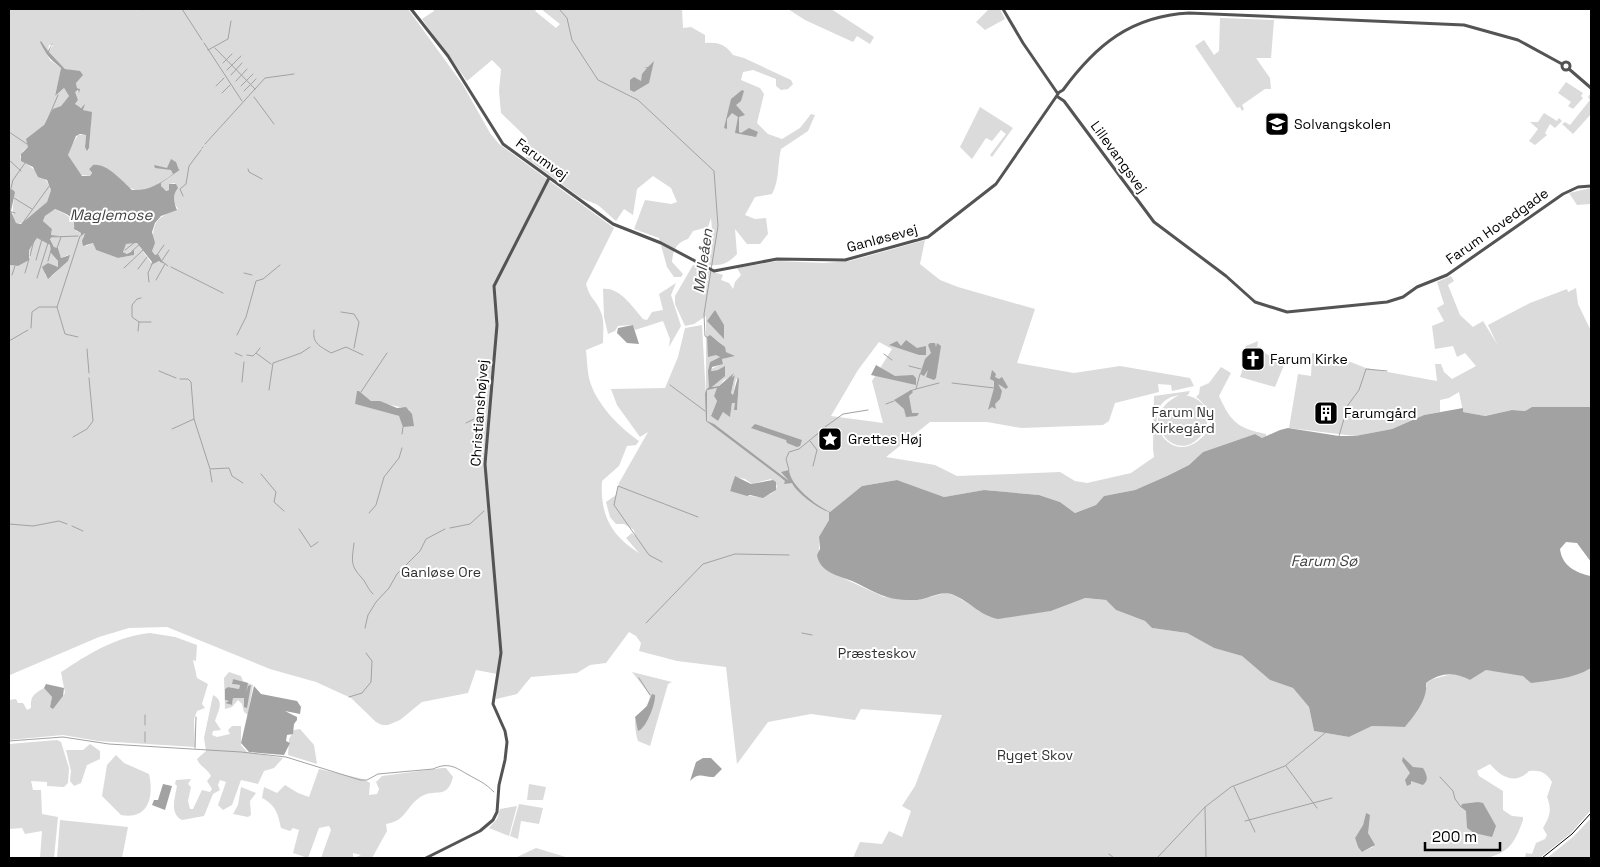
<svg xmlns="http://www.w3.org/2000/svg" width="1600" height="867" font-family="'Space Grotesk',sans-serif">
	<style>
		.green { fill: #dbdbdb; fill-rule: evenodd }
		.water { fill: #a2a2a2 }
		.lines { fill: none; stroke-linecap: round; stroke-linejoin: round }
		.stream { stroke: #a2a2a2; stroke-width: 1 }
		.minor { stroke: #545454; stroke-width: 3 }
		.tram { stroke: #000; stroke-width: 1 }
		.labels { text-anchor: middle; stroke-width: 4; stroke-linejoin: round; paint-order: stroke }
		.poi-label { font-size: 14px; fill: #000; stroke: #fff; text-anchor: start }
		.street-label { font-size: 14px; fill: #000; stroke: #fff }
		.park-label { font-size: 14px; fill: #323232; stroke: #fff }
		.water-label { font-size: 15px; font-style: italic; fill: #434343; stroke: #fff }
	</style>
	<rect width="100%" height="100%" fill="#fff"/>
	<g class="green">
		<path d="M9,9H408L463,85L490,133L499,144L614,228L586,284C590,299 596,300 600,310C605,320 603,332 603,343L586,350C587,359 587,369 589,378C595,403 619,427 639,441L636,445L627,446L619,466L602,481C600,514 610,535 639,553L626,538L632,533L635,536L634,530L624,524H616L610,517L606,502L616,495L619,483L648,432L640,437L617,405L611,389L665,388L678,357L685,328L702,325L706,397V316L694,324L685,326L675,304V296L693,265L723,275L721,280L729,283L733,289L735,282L741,275L737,268L778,261L824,263L850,261L925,240L920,264L940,280L958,287L1035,309L1017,363L1074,373L1120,366L1190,378L1194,386L1172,391L1171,385L1158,384L1159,392L1115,403L1109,421L1103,425L1021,428L987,422H930L886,457L935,465L957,476L1060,472L1075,481L1087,483L1131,473L1154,457L1153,449L1154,396L1190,391L1188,395H1185C1234,405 1192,470 1164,436C1149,418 1165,401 1180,395C1135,401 1163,467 1198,441C1204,436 1210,431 1210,422C1210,411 1204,403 1196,397L1199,394L1200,387L1209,383L1221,367L1231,373L1219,396C1231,422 1237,428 1266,434V437L1262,438L1255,434L1203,452L1189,465L1167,476L1135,490L1104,496L1096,505L1075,513L1060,502L1039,495L984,490L944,497L897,480L862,486L830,512L829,520L819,538V552L845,579L884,597L919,600L945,593L954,595L990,617L1051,611L1084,598L1106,600L1116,610L1145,621L1152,628L1187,633L1214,648L1242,656L1270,680L1293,688L1309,707L1314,731L1349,737L1372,726L1405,727L1427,686L1426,683L1433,679L1455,673L1470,680L1486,670C1514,673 1567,683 1591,668V810L1571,833L1541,857L1525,858L1526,853L1532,854L1536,843L1545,839L1547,835L1543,828C1550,816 1552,810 1547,797L1552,782C1546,772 1540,770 1529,771C1515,786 1500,776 1490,764L1477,771L1479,776L1503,791V810L1512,816L1523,817V820C1515,842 1510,852 1487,858H853L860,842L882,844L889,831L902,837L911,811L902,806L915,786L942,715L861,709L855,720L811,714L768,722L737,764L726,667L677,661L639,651L641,643L636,636L629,632L606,663L590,665L577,673L531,677L517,694L496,699L497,674L476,670L468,693L422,702L400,720L388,725H382L376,722L351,698L316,682L270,669L167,627L129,628L99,637L10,675L9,687V265L18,266L30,257L29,250L37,238L50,245L51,253L58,261L59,267L50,265L45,275L52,276L67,261L68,255L61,258L58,248L54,247L50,238L56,237L51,235L52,229L43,221L45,216L54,209C67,215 73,216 76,231L81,233L79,237L85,233L83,237L86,246L93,243L96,250L118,258L134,255L131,251L127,254L123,252L125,244L137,243L152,264L159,261L164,264L158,254L155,255L152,251C154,227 150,219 178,209L174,203L175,183L169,184V190L164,191L161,186V183L171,175C164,180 155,188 147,190C124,196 115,166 93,165L89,169L92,174L90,176L81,175L68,155L70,148L78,135H86L85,145L88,150L89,148L91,122L89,112L83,110L84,106L79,108L75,104L78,100L74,92L76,90L78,92L80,89L77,88L76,83L81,72L65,69L49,52L53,45H49L48,51L40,41L50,60L61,68L55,96L64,88L69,96L61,106L54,109L44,125L32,137L28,147L23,151L20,157C30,169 46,174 51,190L47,202L25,223H16C9,211 16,201 13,189L9,192ZM707,337C716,338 723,343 726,352L734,356L722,359L723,363L711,369L710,371L718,370L719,380L712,387L719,386L724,380L735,375L731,393L733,395L736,379L739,380L737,409L735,403H732L730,416L723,412L718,421L711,416L717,401L714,396L718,388L709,389L710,362L720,357L708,346ZM879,342L892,349L872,381L883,423L831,416L858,370ZM359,391L371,401C379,403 404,407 410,410L399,416L355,404ZM735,477L745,479L752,484L771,479L777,486C771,504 742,495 730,490L734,483ZM1366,813L1368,833L1373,847L1364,851L1358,847L1355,838L1363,825Z"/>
		<path d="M433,9H538L535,11L556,28L560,24L541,9H682L683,28L691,27L705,35V43C718,42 725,44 733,55L744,58L791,80L793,84L788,89L781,90L776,86V79L753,70L743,72L741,80L760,88L764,94L757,123L768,134L782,139L800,128L811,114L815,115L808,131L781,149C777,165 780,179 772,194L755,197L745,215L755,219L766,218L768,234L760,244H747L735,229L737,254C728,264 721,266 707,265L712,229L711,218L708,227L693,231L688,239C676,243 673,250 672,262L683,274L681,277H674L667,267L659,238L634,229L645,200L671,204L677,202L671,188L653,176L637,189L633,215L624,209L616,221L598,205L581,198L526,158L527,138L501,113L499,91L501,69L492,60L467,81L422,19L434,11Z"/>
		<path d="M788,9H831L874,37L870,44L857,36L853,42L805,20Z"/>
		<path d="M989,9H1000L1005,19L985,30L976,22Z"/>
		<path d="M1220,18L1274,20L1271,58H1256L1270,78L1271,89H1265L1242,105L1244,109L1242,111L1240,107L1237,108L1195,46L1204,40L1214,55L1219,51Z"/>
		<path d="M1566,82L1583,93L1581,96L1583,98L1573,109L1568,106L1571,102L1558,93Z"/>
		<path d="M1591,93V114L1573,134L1562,124L1565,122L1570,125L1590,100L1588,97Z"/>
		<path d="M980,107L1013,128L992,157L990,155L1006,134L1001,130L992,141L986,138L972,159L960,147Z"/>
		<path d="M1544,113L1557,121L1559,118L1562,121L1555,128L1550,124L1545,133L1547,135L1535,145L1529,141L1538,129L1530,122H1538Z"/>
		<path d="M1591,188L1590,204L1577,205L1569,193Z"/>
		<path d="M1451,276L1454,281L1448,285L1460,315L1473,327L1483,321L1497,344L1488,325L1530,303L1567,289L1568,292L1576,288L1578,304L1591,331V407H1532L1525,411L1512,410L1484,416L1463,412L1459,392L1449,398L1440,400V412L1424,415L1392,429L1355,436L1289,428L1298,374L1311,376L1312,353L1335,356L1366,368L1437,381L1435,364H1441L1444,372L1452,379L1476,366L1465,353L1457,357L1453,346L1435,349L1432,326L1444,321L1437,308L1444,304L1437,282Z"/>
		<path d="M676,283L671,295L681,326L669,347L670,339L663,321L635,330L633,325L618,326L615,331L608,334L604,317L603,289C620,287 633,308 643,319L647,320L652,312L663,310L659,294Z"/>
		<path d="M1258,341L1257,348L1284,365L1275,387L1240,377L1246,359L1244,361L1241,359L1246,346Z"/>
		<path d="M150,633L175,637L197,645L196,661L193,660L197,678L208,684L202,704L205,708L197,711L194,719L195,747L98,741L63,735L9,740V700L16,699L18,703H23L27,710L31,708C30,696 34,694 44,688L52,697L50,707L57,703L65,693L61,672L66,669C91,652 119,636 150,633Z"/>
		<path d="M229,672L241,676L243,681L253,685L248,715L244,712L242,704L238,700L232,707L225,709L224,678ZM233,679L247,684L244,698H233L232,705L225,703L230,701L225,700V689L228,687L239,689L240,685L232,684Z"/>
		<path d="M632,672L672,682L668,684L650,746L638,741C629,704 645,723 650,695Z"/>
		<path d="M213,695C225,701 218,711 215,721L221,730L213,731L212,735L217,737L230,734L228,730L232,726H241V745L247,752L283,758L274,768L264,771L258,784L241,780L232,805L223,810L218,805L226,782L220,780L218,785L220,790L213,794L204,816L182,820C169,813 175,798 177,786L175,784L176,780L191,779L188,784L191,787L188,801L190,809H193L202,790L210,792L212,789L207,781L211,776C208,769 200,767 197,759L206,751L204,738Z"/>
		<path d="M300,729L314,745L317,764L288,755L289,739L294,730Z"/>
		<path d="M57,740L61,742L69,768L68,783L64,787L47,786V782L31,781L33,790H41L42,814L58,817L54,858H40L42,831L25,834L22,828L9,829V744Z"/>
		<path d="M90,744L100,751V759L87,765L81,783L74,786L70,781L71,771L66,750H83Z"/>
		<path d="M116,755L124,763L149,774C154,796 149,820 121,815L102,796L107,765Z"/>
		<path d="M442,768H446L453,777C447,800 437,788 422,796C406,805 407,821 386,824L387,831L372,858H354L361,855L353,853V858H321L331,830L329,826L319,828L308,858L293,853L299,830L293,828L290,831L281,828C278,814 276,805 262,798L264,787L277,793L285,785L298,793L309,797L319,769L363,779L370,783L369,795L377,794L379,789L376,782L382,776Z"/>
		<path d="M529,784L546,787L543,800H527Z"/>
		<path d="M241,787L256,793L250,801L251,815L248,817L233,814L238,805Z"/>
		<path d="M519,804L543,808L539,824L521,821L518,839L510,836Z"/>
		<path d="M517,806L509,836L489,828L497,819L500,809Z"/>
		<path d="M1591,818V858H1547L1574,836Z"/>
		<path d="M60,820L128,827L122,858H57Z"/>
		<path d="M536,848L569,858H515Z"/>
	</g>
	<g class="water">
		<path d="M41,41L48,51L53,42L49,52L65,69L80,71L83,75L76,83L77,88L80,89L79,93L78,90L75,92L78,100L75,104L81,108L85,104L83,110L92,112L89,148L87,151L85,147L86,135L80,134L76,136L68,155L82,176H90L92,173L89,169L93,165C107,163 122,181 132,190C149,191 159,184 173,174L171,170L155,168L154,165L167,168L171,159L176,162L179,170L181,169L161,183V186L166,191L169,190V184H176L178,188C172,195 174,203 177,210L161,216L155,223L152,232L155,243L152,251L155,255L158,254L164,264L159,261L151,265L152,262L137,243L126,244L123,252L127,254L134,250V255L118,258L96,250L93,243L83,246L82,241L85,233L80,237L81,233L74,229C76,215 65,214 55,209L45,216L43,221L52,229L51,235L59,236L52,237L50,239L54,247L58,248L61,258L70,255L68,261L48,279L42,267L48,263L58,267V261L51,253L50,245L37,238L29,250V260L18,266L9,265V192L12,189L15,192L11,211L16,223L21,224L47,202L51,190L47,180L38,177L33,167L21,161V154L28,147L26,139L44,125L53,109L61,106L69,96L64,88L55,96L61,68C48,57 48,57 40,42Z"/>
		<path d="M654,61L649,83L634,92L630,90V80L634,77L641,81L642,74L647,68H644L648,67Z"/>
		<path d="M742,90L744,91L741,101L736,105L745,115L739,117V132L741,133L749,128L758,132L756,137L735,133L738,117L732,113L727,119V129L724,128L731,99Z"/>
		<path d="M715,310L724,325V339L707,321Z"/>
		<path d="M633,325L639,344L627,343L617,333L618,328Z"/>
		<path d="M710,335L725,347L726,352L735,356L722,359L723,364L712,367L711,371L718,370L725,366V376L712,387L719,386L734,373L732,377L735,375L731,393L733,395L738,377L739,380L737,410H734L735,403H732L730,417L723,412L718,421L711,416L717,401L714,396L717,388L707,390V421L714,424L789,481L781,472L789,470C790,485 815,505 830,512L862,486L897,480L944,497L984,490L1039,495L1060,502L1075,513L1096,505L1104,496L1135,490L1167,476L1189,465L1203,452L1255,434L1262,438L1280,430L1288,428L1339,436H1355L1392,429L1424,415L1463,408V412L1485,416L1512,410L1525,411L1532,407H1591V562L1577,543L1566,542L1560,549C1562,566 1576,573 1591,576V668C1573,679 1552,680 1531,683L1523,676L1486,670L1470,680C1454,672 1442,672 1426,683C1428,699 1415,715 1405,727L1372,726L1349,737L1314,731L1309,707L1293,688L1270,680L1242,656L1214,648L1187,633L1152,628L1145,621L1116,610L1106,600L1085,598L1051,611L998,619C980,616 967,599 951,594C939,591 929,599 917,600C885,601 878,593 852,581C838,575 820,573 817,555L820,549L819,537L829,520V512C818,509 796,492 792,483L784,484L785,481L779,476L706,421L705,394L706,390L709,387L708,371L710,362L720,357L716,355L708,357L707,337Z"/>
		<path d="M906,340L917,348L926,346V355H919L889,345L897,341L901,346Z"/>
		<path d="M930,343H935L936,347L937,343L941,346L936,378L934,380L926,377L928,370L924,376L920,374L925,359L931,353L928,345Z"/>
		<path d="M876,365L895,376L913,375L916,378V385L871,375Z"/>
		<path d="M992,370L996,374L995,377L999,379L1002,377L1008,387L1006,389L998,384L1002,391L1000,399L995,404L996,409L992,407L988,410L994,388V381L990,379Z"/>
		<path d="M911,390L913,392L909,396L912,413H919L917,416L906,417L904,409L894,400Z"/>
		<path d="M357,391H359L371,401H380L397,408L406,407L412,414L414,426L403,427L399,416L355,404Z"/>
		<path d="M755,424L802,440L800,446L797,447L787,443L786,440L751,428Z"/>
		<path d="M735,476L751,484L773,480L776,482V490L763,498L750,495L747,496L730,491Z"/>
		<path d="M233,679L248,683L246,693L248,686L251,685L247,708L244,707V698H233L232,705L225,703L229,701L225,700V689L228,687L239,689L240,685L232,684Z"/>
		<path d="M46,684L64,688L63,696L53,709L50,707L52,697L44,688Z"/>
		<path d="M254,686L261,694L297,701L301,707L300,714L285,711L297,717V720L294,724L293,734L287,735L286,741L290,743L284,755L249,752L241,743Z"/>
		<path d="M652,694L655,695C656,703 646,729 638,731L635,717L647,706Z"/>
		<path d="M1403,757L1413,767L1423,768C1427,775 1429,780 1423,785L1411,781V784L1407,786L1405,780L1410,773L1402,761Z"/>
		<path d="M703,758H711L722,769L714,777C704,778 700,771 690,781L696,762Z"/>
		<path d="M163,784L172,786L165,810L152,805L154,800H158Z"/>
		<path d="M1478,802L1483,803L1496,826L1492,837L1474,833L1467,828L1466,811L1461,807L1462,804Z"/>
		<path d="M1366,813L1370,815L1368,833L1375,845L1362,852L1358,847L1355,838L1363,825Z"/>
	</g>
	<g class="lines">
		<g class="stream">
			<path d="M141,9L142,10"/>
			<path d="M182,9L202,40"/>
			<path d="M559,9L567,18L572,40L598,80L638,100L714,171L718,226L704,314L705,336L708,338"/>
			<path d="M204,43L242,101"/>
			<path d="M215,48L255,89"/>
			<path d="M208,50L228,39L231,21"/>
			<path d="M223,63L232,54"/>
			<path d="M227,70L241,56"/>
			<path d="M231,75L242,63"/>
			<path d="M236,81L247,69"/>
			<path d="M216,86L224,78"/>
			<path d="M241,86L253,74"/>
			<path d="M244,91L256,79"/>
			<path d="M222,93L230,85"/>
			<path d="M254,97L274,124"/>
			<path d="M47,121L58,95"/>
			<path d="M9,132L27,144"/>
			<path d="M205,144L265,78L294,74"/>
			<path d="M202,148L203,147"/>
			<path d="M9,160L21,171"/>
			<path d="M248,169L249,172L262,179"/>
			<path d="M10,192L13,180L25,163"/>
			<path d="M183,196L180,189L186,184L189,166L201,150"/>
			<path d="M14,198L32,209"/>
			<path d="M9,211L15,213"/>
			<path d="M22,224L50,185"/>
			<path d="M52,237L78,236"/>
			<path d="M57,248L61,237"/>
			<path d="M125,250L134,243"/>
			<path d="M132,251L140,244"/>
			<path d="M157,255L164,245"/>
			<path d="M30,256L34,240"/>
			<path d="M36,260L42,239"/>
			<path d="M48,261L51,250"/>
			<path d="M161,262L169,250"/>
			<path d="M163,262L168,266"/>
			<path d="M171,267L223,293"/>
			<path d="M124,268L143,250"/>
			<path d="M138,269L147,257"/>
			<path d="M25,273L29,259"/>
			<path d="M244,273L252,275"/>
			<path d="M12,275L15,266"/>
			<path d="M37,278L48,243"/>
			<path d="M156,280L165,264"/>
			<path d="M149,282L148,273L152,264"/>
			<path d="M57,307L65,334L78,337"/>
			<path d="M341,312L354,314L359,322L354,348"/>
			<path d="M139,322H151"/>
			<path d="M31,328L32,312L39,307H57L80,236"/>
			<path d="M314,330C312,344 320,346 331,353L346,347L363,355"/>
			<path d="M138,331L139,322L132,317V305L137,299L141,298"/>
			<path d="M237,335L246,317L256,281L263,279L280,265"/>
			<path d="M9,341L28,330"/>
			<path d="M87,349L89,373"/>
			<path d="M235,353L242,356"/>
			<path d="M256,353L260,348"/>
			<path d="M884,354L892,360"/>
			<path d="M247,355L253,356L256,353L271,364"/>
			<path d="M909,366L921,369"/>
			<path d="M159,371L176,378"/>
			<path d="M180,379H188L191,382L194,419L210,469L229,468L232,476L243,483"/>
			<path d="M242,382L244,362"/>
			<path d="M952,383L994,388"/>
			<path d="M670,385L705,411"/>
			<path d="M916,389L939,383"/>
			<path d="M269,390L273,363L301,353L310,347"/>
			<path d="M910,391L916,389L920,374"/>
			<path d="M361,392L387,353"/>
			<path d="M886,404L894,401"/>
			<path d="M466,423L484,414"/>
			<path d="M825,427L843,414L868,410"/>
			<path d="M172,429L194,419"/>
			<path d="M402,434L403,427"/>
			<path d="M1339,436L1348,405L1359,390L1366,369L1387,371"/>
			<path d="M73,437L87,429L93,421L89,378"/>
			<path d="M810,441L817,450L813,466"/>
			<path d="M210,470L212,482"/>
			<path d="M789,470L786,459L789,452L799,449L821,431"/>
			<path d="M261,474L276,492L274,502L284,511"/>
			<path d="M369,513L376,505L384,477L399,458L402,448"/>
			<path d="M9,524L33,526L59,521L67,524"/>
			<path d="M72,526L83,531"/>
			<path d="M450,528L470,524L484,511"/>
			<path d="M299,529L311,547L318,542"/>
			<path d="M354,543C352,560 350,565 361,577C366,582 367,588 373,594"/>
			<path d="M662,562L649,555L614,505L618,486L698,517"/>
			<path d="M646,623L703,564L735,554L789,555"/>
			<path d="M365,628L368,615L376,602L389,588L397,574L420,551L426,539L445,529"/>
			<path d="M802,633L812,635"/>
			<path d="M639,678L650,695"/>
			<path d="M349,697L362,693L371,682L372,661L366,653"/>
			<path d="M145,715V725"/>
			<path d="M145,732V742"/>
			<path d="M9,741L63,737L109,744L241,752L286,757L360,780H367L378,774L433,769C448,762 455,767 467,774C479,781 484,782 494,792"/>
			<path d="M195,748L196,717"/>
			<path d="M1286,766L1317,808"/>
			<path d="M1440,777L1453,791L1455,799L1461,807"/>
			<path d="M1234,787L1255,832"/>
			<path d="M1205,807L1206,858"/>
			<path d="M1245,821L1332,798"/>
			<path d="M1109,854L1114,858"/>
			<path d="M1157,858L1205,807L1231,787L1285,766L1325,733"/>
		</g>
		<g class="minor">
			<path d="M411,9L448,56L503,144L613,224L661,243L714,271L777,259L845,260L928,237L996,184L1058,94L1023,43L1003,9"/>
			<circle cx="1566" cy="66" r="4"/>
			<path d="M1569,69L1591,88"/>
			<path d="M1058,93L1063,90C1096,45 1131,16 1189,13L1464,25L1518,40L1562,64"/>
			<path d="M1058,97L1064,101L1154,222L1226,276L1255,302L1287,312L1387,302L1403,297L1417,287L1447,275L1563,194L1578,187L1591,186"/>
			<path d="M426,858L480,831L493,820L497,812L499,785L505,760L507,742L505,731L493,704L501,653L485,464L497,325L494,286L549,178"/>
		</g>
		<path class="tram" d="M1542,858L1572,834L1591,813"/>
	</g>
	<defs>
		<g id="school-square" transform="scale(1.25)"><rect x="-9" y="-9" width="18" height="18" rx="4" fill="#000" stroke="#fff"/><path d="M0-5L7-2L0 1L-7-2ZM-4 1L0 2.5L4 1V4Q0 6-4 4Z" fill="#fff"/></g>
		<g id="church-square" transform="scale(1.25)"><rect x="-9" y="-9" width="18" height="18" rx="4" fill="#000" stroke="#fff"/><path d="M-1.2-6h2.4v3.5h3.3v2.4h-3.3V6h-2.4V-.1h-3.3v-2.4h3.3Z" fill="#fff"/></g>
		<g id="building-square" transform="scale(1.25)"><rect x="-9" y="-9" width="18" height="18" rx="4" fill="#000" stroke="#fff"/><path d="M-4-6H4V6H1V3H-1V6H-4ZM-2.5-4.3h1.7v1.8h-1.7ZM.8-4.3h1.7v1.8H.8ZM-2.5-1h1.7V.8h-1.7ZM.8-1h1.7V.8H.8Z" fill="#fff"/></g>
		<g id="sight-square" transform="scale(1.25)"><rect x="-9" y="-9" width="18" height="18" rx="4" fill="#000" stroke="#fff"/><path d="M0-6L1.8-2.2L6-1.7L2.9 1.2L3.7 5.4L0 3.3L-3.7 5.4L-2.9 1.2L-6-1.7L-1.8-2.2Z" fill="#fff"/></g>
	</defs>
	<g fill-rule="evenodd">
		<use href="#school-square" x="1277" y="124"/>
		<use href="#church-square" x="1253" y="359"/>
		<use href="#building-square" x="1326" y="413"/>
		<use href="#sight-square" x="830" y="439"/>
	</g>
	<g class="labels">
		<g class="poi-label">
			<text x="1294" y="129">Solvangskolen</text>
			<text x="1270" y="364">Farum Kirke</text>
			<text x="1344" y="418">Farumgård</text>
			<text x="848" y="444">Grettes Høj</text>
		</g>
		<g class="street-label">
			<text transform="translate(1119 157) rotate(54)" y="5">Lillevangsvej</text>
			<text transform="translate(542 159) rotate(36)" y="5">Farumvej</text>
			<text transform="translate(1497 226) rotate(-35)" y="5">Farum Hovedgade</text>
			<text transform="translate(882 238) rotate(-15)" y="5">Ganløsevej</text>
			<text transform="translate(479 413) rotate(-86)" y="5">Christianshøjvej</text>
		</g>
		<g class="park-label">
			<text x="1183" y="417">Farum Ny<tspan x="1183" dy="16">Kirkegård</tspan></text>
			<text x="441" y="577">Ganløse Ore</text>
			<text x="877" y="658">Præsteskov</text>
			<text x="1035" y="760">Ryget Skov</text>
		</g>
		<g class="water-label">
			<text x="111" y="220">Maglemose</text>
			<text transform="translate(703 261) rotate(-82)" y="5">Mølleåen</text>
			<text x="1324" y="566">Farum Sø</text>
		</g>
	</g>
	<rect width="1600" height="867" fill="none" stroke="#000000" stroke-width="20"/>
	<path d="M1425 842v8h75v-8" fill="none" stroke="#000000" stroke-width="2.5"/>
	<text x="1432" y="842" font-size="15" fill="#000000" stroke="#ffffff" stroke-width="4" paint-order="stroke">200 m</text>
</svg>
